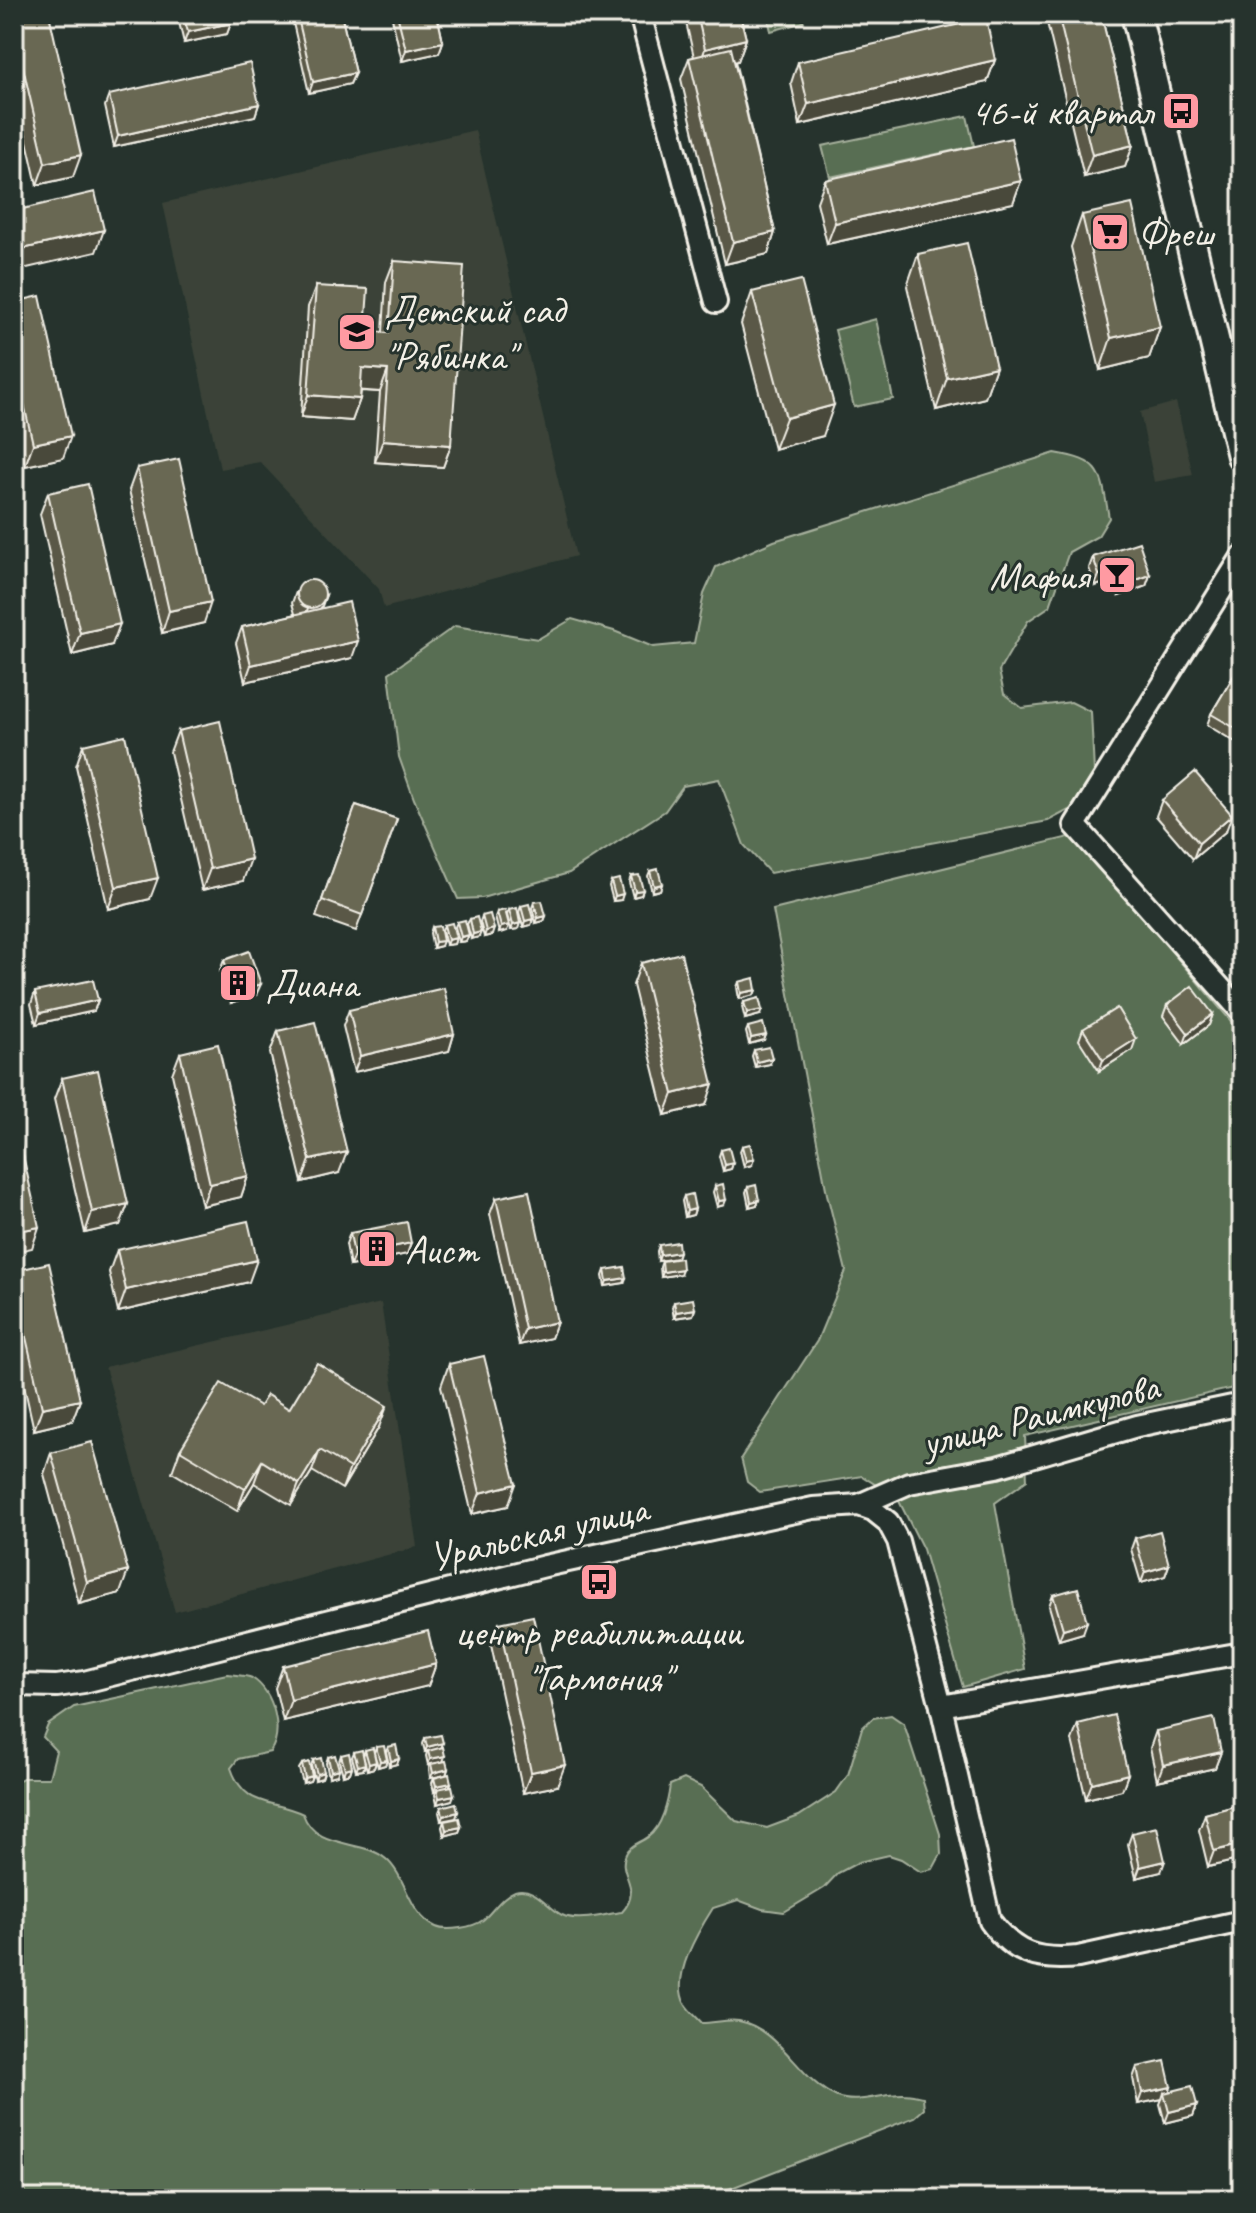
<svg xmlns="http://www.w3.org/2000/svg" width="1256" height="2213" font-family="Caveat,sans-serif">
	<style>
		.built { fill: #3a4338 }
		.green { fill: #596e52; stroke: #a6b09d; stroke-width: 2 }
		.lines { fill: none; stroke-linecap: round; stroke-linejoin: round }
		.street-casing { stroke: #f4f1e8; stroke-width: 26 }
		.secondary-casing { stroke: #f4f1e8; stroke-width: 34 }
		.street { stroke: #26332d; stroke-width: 20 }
		.secondary { stroke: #26332d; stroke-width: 28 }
		.wall { fill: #5a5947; stroke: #f4f1e8; stroke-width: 2 }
		.shaded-wall { fill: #4a483a; stroke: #f4f1e8; stroke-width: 2 }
		.building { fill: #696753; stroke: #f4f1e8; stroke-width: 2 }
		.labels { text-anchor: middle; stroke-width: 6; stroke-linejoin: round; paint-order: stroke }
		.poi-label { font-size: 40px; fill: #f4f1e8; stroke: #26332d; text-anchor: start }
		.street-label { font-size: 40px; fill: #f4f1e8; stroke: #26332d }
	</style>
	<rect width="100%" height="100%" fill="#26332d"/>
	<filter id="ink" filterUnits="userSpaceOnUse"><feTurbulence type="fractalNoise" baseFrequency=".0125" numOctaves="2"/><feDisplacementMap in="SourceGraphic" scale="16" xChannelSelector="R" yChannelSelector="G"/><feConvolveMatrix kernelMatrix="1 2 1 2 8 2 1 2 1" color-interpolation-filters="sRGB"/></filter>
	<g filter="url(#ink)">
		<g class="built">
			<path d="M475,130L576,556L384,608L379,589L260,462L220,469L163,203Z"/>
			<path d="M1176,402L1193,475L1154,482L1140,412Z"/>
			<path d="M381,1303L417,1547L175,1612L105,1367Z"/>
		</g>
		<g class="green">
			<path d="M767,14H800L804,22L771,31Z"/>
			<path d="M967,116L974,146L830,177L822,146Z"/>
			<path d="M876,319L893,399L854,407L835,330Z"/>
			<path d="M1055,453C1104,461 1101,473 1109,518L1098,536L1069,552L1050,606L1028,621L999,671L1004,694L1022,708L1071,702L1091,712L1094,772L1071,809L1048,821L770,873L744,845L719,779L683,786L665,811L569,873L482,898L458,899L414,799L399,757L389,673L455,626L538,639L572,619L614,631L653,647L694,643L704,594L716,567L774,541Z"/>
			<path d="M1073,836L1242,1034V1386L1025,1436L1027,1480L995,1503L1025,1669L963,1687L923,1549L898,1499L862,1476L760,1492L747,1482L741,1458L817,1341L846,1271L827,1194L773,910Z"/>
			<path d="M227,1674C234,1675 246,1675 252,1678C274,1692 284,1731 270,1752L238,1759L231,1768C245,1809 272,1799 303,1814C316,1851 362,1838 386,1859C407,1877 408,1914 436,1927C447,1932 474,1927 483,1920C493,1911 502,1896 515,1891C534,1885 548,1908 562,1915C579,1923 605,1914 622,1912C645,1887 614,1873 627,1852C632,1844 640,1843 648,1837C662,1827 668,1802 670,1785L684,1779L701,1787L736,1821L767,1828L799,1816L836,1792L848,1775L862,1728L873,1718L891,1715L904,1724L940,1834L941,1854L933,1869L921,1872L901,1859L889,1855L859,1862L838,1873L824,1888L784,1912L762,1909L738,1900L713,1908C699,1930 670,1977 685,2004C689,2011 697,2017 702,2023C714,2023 728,2019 739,2021C781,2029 799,2081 837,2097C858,2105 883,2093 904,2094C910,2094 917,2096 923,2097L924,2109L915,2117L721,2192L670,2199L575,2194L450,2199H14V1783L23,1778H49L56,1751L43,1737L48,1725L74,1707Z"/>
		</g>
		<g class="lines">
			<g class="street-casing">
				<g id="street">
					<path d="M640,14L716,302"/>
					<path d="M1242,557L1075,825L1242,1012"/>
					<path d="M859,1505L909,1483L997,1467L1137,1426L1242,1404"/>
					<path d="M14,1685L57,1686L84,1682L545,1566L813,1508L859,1505L873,1510L888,1522L898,1541L941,1706L990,1921C1014,1954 1037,1961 1078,1957L1242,1921"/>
					<path d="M941,1706L1242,1653"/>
				</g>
			</g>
			<g class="secondary-casing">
				<path id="secondary" d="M1136,14L1242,456"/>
			</g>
			<use href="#street" class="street"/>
			<use href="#secondary" class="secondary"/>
		</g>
		<g class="wall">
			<path d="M177,14H229L231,23L227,34L184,43Z"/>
			<path d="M291,14H341L355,73L350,84L309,93Z"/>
			<path d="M391,14H437L443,42L439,53L402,61Z"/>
			<path d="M684,14H740L746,39L738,61H735L775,232L768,254L725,264L681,79L689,58L694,57Z"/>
			<path d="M1045,14H1101L1133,145L1125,167L1084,177Z"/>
			<path d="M14,20L73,177L37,185L14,84Z"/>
			<path d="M995,60L987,82L800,125L791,83L798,62Z"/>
			<path d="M109,95L259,104L255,116L114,147L105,106Z"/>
			<path d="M825,180L1021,181L1013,203L827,244L817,202Z"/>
			<path d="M1082,215L1160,327L1149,358L1100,370L1071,247Z"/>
			<path d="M918,254L996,367L985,398L936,410L907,286Z"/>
			<path d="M394,261L451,445L443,467L375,462L380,392L361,391L360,399L352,421L301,417L308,307L316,286L365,331L383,332L386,282Z"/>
			<path d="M752,292L823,436L774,449L741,324Z"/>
			<path d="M14,302L63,458L25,466L14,416Z"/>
			<path d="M137,468L204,623L162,633L129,490Z"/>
			<path d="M48,493L112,645L72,655L40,514Z"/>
			<path d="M1093,557L1150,575L1146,586L1119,596L1112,581L1095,586L1089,568Z"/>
			<path d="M296,592L326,595L320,609L352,658L245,682L236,643L242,627L296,614H295L292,603Z"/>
			<path d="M1242,662V746L1207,725L1211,714Z"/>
			<path d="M178,731L243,881L202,890L170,752Z"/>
			<path d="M83,745L150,899L108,909L76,766Z"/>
			<path d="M1162,800L1226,831L1193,859L1156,816Z"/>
			<path d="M356,805L397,819L356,931L316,917Z"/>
			<path d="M650,871L662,884L660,890L652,892L648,876Z"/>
			<path d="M631,876L643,890L641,895L633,897L629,882Z"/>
			<path d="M611,881L621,900L613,901L609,886Z"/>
			<path d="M534,902L546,916L544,921L536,923L532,908Z"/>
			<path d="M521,906L533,919L531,925L523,927L519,912Z"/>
			<path d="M509,910L518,929L511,930L507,915Z"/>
			<path d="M497,912L507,931L499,933L495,917Z"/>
			<path d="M482,916L492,935L484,937L480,922Z"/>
			<path d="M470,919L479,937L471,939L467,924Z"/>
			<path d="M457,922L469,935L466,941L459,942L455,927Z"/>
			<path d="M444,925L456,938L454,944L446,945L442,930Z"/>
			<path d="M432,927L441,946L433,948L430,933Z"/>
			<path d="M224,960L256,995L231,1003L220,971Z"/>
			<path d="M641,963L706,1105L665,1115L633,985Z"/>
			<path d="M739,982L756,990L754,995L739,999L737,987Z"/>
			<path d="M35,992L98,1000L94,1011L36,1024L31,1004Z"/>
			<path d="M744,1002L760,1015L745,1019L742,1007Z"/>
			<path d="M1167,1005L1213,1014L1209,1025L1184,1044L1163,1016Z"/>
			<path d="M349,1010L454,1034L449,1051L354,1072L343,1026Z"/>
			<path d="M748,1027L766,1035L764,1040L749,1044L746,1032Z"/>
			<path d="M1083,1029L1132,1050L1099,1071L1079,1040Z"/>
			<path d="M278,1031L339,1173L302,1182L270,1053Z"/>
			<path d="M754,1050L770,1064L755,1067L752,1056Z"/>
			<path d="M180,1053L248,1176L241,1197L202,1206L172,1074Z"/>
			<path d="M62,1078L128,1204L120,1225L85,1233L54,1099Z"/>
			<path d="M742,1146L752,1165L744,1167L740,1151Z"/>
			<path d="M721,1150L733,1163L731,1169L723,1171L719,1156Z"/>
			<path d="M715,1186L724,1205L717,1207L713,1192Z"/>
			<path d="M748,1187L759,1200L757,1205L749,1207L746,1192Z"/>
			<path d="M684,1196L695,1209L693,1215L685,1217L682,1201Z"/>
			<path d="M496,1198L557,1322L551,1338L519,1345L490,1214Z"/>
			<path d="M350,1233L407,1254L350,1266L346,1244Z"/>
			<path d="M659,1245L677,1258L658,1261L657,1251Z"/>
			<path d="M117,1250L249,1282L118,1312L109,1272Z"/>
			<path d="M662,1261L680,1274L661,1277L660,1267Z"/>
			<path d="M605,1270L624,1283L605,1286L603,1276Z"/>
			<path d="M14,1271L80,1400L72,1421L34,1430L14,1340Z"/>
			<path d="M674,1302L695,1309L693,1315L674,1318L672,1307Z"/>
			<path d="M449,1364L508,1506L472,1514L441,1386Z"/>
			<path d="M260,1406L289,1409L379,1427L342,1489L312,1471L291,1505L254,1483L237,1511L172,1472L180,1450Z"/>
			<path d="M1242,1439V1483L1240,1484L1231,1452L1235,1441Z"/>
			<path d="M51,1453L120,1593L79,1604L44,1474Z"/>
			<path d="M1135,1538L1169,1565L1165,1576L1141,1583L1131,1549Z"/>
			<path d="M1053,1595L1083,1633L1059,1640L1049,1606Z"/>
			<path d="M499,1623L557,1786L523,1793L491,1645Z"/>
			<path d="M436,1664L428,1686L283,1721L275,1688L283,1666Z"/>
			<path d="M1078,1724L1128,1774L1122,1790L1086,1799L1072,1740Z"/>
			<path d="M1156,1731L1221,1752L1215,1768L1157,1781L1150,1748Z"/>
			<path d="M425,1738L441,1748L443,1761L448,1769L446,1775L430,1778L429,1769L430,1764L428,1765L426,1756L427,1752H425L423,1744Z"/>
			<path d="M376,1747L387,1760L385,1765L378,1767L374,1753Z"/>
			<path d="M388,1747L399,1759L397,1764L389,1766L386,1752Z"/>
			<path d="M365,1750L376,1762L374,1768L367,1770L363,1756Z"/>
			<path d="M354,1752L365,1764L363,1770L356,1771L352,1757Z"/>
			<path d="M341,1755L352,1767L350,1773L343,1775L339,1761Z"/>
			<path d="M328,1757L339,1769L337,1775L329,1777L326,1763Z"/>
			<path d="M313,1760L324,1772L322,1778L315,1780L311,1766Z"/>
			<path d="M302,1764L312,1776L310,1781L303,1783L299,1769Z"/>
			<path d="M434,1778L451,1783L449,1787L452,1800L437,1804L435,1795L436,1791L434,1792L432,1783Z"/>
			<path d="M1242,1804V1859L1208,1867L1199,1830L1205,1814Z"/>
			<path d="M441,1807L456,1818L441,1821L439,1812Z"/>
			<path d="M444,1821L461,1827L459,1832L444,1836L442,1827Z"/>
			<path d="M1132,1833L1161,1872L1136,1878L1128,1844Z"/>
			<path d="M1137,2067L1171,2087L1169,2091L1197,2105L1193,2116L1165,2123L1160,2104L1162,2099L1138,2104L1133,2078Z"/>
		</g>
		<g class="shaded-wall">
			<path d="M231,23L227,34L184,43L188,32Z"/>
			<path d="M746,39L738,61L698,70L705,49Z"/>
			<path d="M443,42L439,53L402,61L406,50Z"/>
			<path d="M995,60L987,82L800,125L808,104Z"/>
			<path d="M355,73L350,84L309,93L313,82Z"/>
			<path d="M259,104L255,116L114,147L118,136Z"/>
			<path d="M1133,145L1125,167L1084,177L1092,155Z"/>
			<path d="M81,155L73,177L37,185L45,163Z"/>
			<path d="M1021,181L1013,203L827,244L835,223Z"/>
			<path d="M104,230L96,252L14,271V251Z"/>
			<path d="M775,232L768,254L725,264L733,242Z"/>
			<path d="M1160,327L1149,358L1100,370L1111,338Z"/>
			<path d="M996,367L985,398L936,410L947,378Z"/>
			<path d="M362,368L388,370L380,392L354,390Z"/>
			<path d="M308,395L360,399L352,421L301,417Z"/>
			<path d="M834,405L823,436L774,449L786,418Z"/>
			<path d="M71,436L63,458L25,466L33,444Z"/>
			<path d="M383,440L451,445L443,467L375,462Z"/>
			<path d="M1116,570L1112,581L1095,586L1099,575Z"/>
			<path d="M1150,575L1146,586L1119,596L1123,585Z"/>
			<path d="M326,595L322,606L314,618L304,619L308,608Z"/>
			<path d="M211,602L204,623L162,633L169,611Z"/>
			<path d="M120,624L112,645L72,655L80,633Z"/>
			<path d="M358,641L352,658L245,682L251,665Z"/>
			<path d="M1232,815L1226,831L1193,859L1199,843Z"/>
			<path d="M251,859L243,881L202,890L210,869Z"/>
			<path d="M158,878L150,899L108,909L116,887Z"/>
			<path d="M662,884L660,890L652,892L654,886Z"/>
			<path d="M643,890L641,895L633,897L635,891Z"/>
			<path d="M623,894L621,900L613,901L615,896Z"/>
			<path d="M546,916L544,921L536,923L538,918Z"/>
			<path d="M533,919L531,925L523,927L525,921Z"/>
			<path d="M520,923L518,929L511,930L513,925Z"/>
			<path d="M509,925L507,931L499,933L501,927Z"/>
			<path d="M494,929L492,935L484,937L486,931Z"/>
			<path d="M481,932L479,937L471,939L473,934Z"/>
			<path d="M469,935L466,941L459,942L461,937Z"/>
			<path d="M456,938L454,944L446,945L448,940Z"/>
			<path d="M443,941L441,946L433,948L435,942Z"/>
			<path d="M261,984L256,995L231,1003L235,992Z"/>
			<path d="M756,990L754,995L739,999L741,993Z"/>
			<path d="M98,1000L94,1011L36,1024L40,1013Z"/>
			<path d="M762,1010L760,1015L745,1019L747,1013Z"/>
			<path d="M1213,1014L1209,1025L1184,1044L1188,1033Z"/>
			<path d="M454,1034L449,1051L354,1072L360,1056Z"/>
			<path d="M766,1035L764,1040L749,1044L751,1038Z"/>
			<path d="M1136,1039L1132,1050L1099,1071L1103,1060Z"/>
			<path d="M772,1058L770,1064L755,1067L757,1062Z"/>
			<path d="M713,1084L706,1105L665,1115L673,1094Z"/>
			<path d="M347,1152L339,1173L302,1182L310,1160Z"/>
			<path d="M754,1159L752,1165L744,1167L746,1161Z"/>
			<path d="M733,1163L731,1169L723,1171L725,1165Z"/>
			<path d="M248,1176L241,1197L202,1206L210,1184Z"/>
			<path d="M726,1200L724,1205L717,1207L719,1201Z"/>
			<path d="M759,1200L757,1205L749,1207L751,1202Z"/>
			<path d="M128,1204L120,1225L85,1233L92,1212Z"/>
			<path d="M695,1209L693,1215L685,1217L687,1211Z"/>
			<path d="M39,1227L32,1248L14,1252V1232Z"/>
			<path d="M411,1243L407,1254L350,1266L354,1255Z"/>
			<path d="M679,1252L677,1258L658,1261L660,1255Z"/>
			<path d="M257,1260L249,1282L118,1312L126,1290Z"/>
			<path d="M682,1269L680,1274L661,1277L663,1272Z"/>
			<path d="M626,1278L624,1283L605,1286L607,1281Z"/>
			<path d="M695,1309L693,1315L674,1318L676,1312Z"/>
			<path d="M557,1322L551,1338L519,1345L525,1329Z"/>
			<path d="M80,1400L72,1421L34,1430L42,1408Z"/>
			<path d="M387,1406L379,1427L342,1489L350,1468Z"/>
			<path d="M320,1450L312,1471L291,1505L299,1484Z"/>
			<path d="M262,1461L254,1483L237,1511L245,1489Z"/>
			<path d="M516,1484L508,1506L472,1514L480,1493Z"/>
			<path d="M1169,1565L1165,1576L1141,1583L1145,1572Z"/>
			<path d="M128,1571L120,1593L79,1604L87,1582Z"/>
			<path d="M1087,1622L1083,1633L1059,1640L1063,1629Z"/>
			<path d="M436,1664L428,1686L283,1721L291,1700Z"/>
			<path d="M443,1743L441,1749L425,1752L427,1747Z"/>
			<path d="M1221,1752L1215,1768L1157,1781L1163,1765Z"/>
			<path d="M445,1756L443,1762L428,1765L430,1759Z"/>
			<path d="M399,1759L397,1764L389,1766L391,1761Z"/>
			<path d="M387,1760L385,1765L378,1767L380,1761Z"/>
			<path d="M376,1762L374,1768L367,1770L369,1764Z"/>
			<path d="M365,1764L363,1770L356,1771L358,1766Z"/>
			<path d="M565,1765L557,1786L523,1793L531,1772Z"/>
			<path d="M352,1767L350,1773L343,1775L345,1769Z"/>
			<path d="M339,1769L337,1775L329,1777L331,1771Z"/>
			<path d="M448,1769L446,1775L430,1778L433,1773Z"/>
			<path d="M324,1772L322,1778L315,1780L317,1774Z"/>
			<path d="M1128,1774L1122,1790L1086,1799L1092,1783Z"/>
			<path d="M312,1776L310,1781L303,1783L305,1778Z"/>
			<path d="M451,1783L449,1788L434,1792L436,1786Z"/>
			<path d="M454,1795L452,1800L437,1804L439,1798Z"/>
			<path d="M458,1812L456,1818L441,1821L443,1816Z"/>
			<path d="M461,1827L459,1832L444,1836L446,1830Z"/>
			<path d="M1242,1844V1859L1208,1867L1214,1851Z"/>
			<path d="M1165,1861L1161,1872L1136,1878L1140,1867Z"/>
			<path d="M1171,2087L1167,2098L1164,2093L1162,2099L1138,2104L1142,2093Z"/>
			<path d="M1197,2105L1193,2116L1165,2123L1169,2112Z"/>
		</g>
		<g class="building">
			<path d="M40,14H49L81,155L45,163L14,28V20Z"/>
			<path d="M183,14H229L231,23L188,32Z"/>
			<path d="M297,14H341L355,73L313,82Z"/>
			<path d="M397,14H437L443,42L406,50Z"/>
			<path d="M697,14H740L746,39L705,49Z"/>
			<path d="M1058,14H1101L1133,145L1092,155Z"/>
			<path d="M986,18L995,60L808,104L798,62Z"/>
			<path d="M731,48L775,232L733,242L689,58Z"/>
			<path d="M250,63L259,104L118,136L109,95Z"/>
			<path d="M1011,138L1021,181L835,223L825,180Z"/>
			<path d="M95,192L104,230L14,251V211Z"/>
			<path d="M1132,204L1160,327L1111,338L1082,215Z"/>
			<path d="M967,243L996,367L947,378L918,254Z"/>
			<path d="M394,261L464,266L451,445L383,440L388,370L362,368L360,399L308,395L316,286L368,289L365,331L389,333Z"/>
			<path d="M801,280L834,405L786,418L752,292Z"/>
			<path d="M40,296L71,436L33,444L14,360V302Z"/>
			<path d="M179,459L211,602L169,611L137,468Z"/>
			<path d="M88,484L120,624L80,633L48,493Z"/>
			<path d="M1139,542L1150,575L1123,585L1116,570L1099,575L1093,557Z"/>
			<circle cx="311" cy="594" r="14"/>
			<path d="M349,602L358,641L251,665L242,627Z"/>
			<path d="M1242,662V732L1211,714Z"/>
			<path d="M220,721L251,859L210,869L178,731Z"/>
			<path d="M125,735L158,878L116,887L83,745Z"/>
			<path d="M1195,772L1232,815L1199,843L1162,800Z"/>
			<path d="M356,805L397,819L362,915L322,900Z"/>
			<path d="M658,869L662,884L654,886L650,871Z"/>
			<path d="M639,875L643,890L635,891L631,876Z"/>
			<path d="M619,879L623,894L615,896L611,881Z"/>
			<path d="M542,901L546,916L538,918L534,902Z"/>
			<path d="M529,904L533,919L525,921L521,906Z"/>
			<path d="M517,908L520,923L513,925L509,910Z"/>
			<path d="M505,910L509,925L501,927L497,912Z"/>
			<path d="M490,914L494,929L486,931L482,916Z"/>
			<path d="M477,917L481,932L473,934L470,919Z"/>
			<path d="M465,920L469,935L461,937L457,922Z"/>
			<path d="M452,923L456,938L448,940L444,925Z"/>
			<path d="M440,926L443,941L435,942L432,927Z"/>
			<path d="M249,951L261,984L235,992L224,960Z"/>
			<path d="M681,953L713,1084L673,1094L641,963Z"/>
			<path d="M754,978L756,990L741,993L739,982Z"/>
			<path d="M93,980L98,1000L40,1013L35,992Z"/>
			<path d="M1192,986L1213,1014L1188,1033L1167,1005Z"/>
			<path d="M444,988L454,1034L360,1056L349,1010Z"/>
			<path d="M759,998L762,1010L747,1013L744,1002Z"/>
			<path d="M1117,1008L1136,1039L1103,1060L1083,1029Z"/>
			<path d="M315,1022L347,1152L310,1160L278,1031Z"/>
			<path d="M763,1023L766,1035L751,1038L748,1027Z"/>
			<path d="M218,1044L248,1176L210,1184L180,1053Z"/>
			<path d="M769,1047L772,1058L757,1062L754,1050Z"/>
			<path d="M98,1070L128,1204L92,1212L62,1078Z"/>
			<path d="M14,1115L39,1227L14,1232Z"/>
			<path d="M750,1144L754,1159L746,1161L742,1146Z"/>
			<path d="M729,1148L733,1163L725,1165L721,1150Z"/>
			<path d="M723,1184L726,1200L719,1201L715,1186Z"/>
			<path d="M756,1185L759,1200L751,1202L748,1187Z"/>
			<path d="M529,1191L557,1322L525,1329L496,1198Z"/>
			<path d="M692,1194L695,1209L687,1211L684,1196Z"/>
			<path d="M248,1221L257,1260L126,1290L117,1250Z"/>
			<path d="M407,1222L411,1243L354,1255L350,1233Z"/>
			<path d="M678,1242L679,1252L660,1255L659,1245Z"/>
			<path d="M681,1258L682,1269L663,1272L662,1261Z"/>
			<path d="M49,1263L80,1400L42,1408L14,1284V1271Z"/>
			<path d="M624,1267L626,1278L607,1281L605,1270Z"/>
			<path d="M693,1299L695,1309L676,1312L674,1302Z"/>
			<path d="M484,1356L516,1484L480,1493L449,1364Z"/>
			<path d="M317,1363L387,1406L350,1468L320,1450L299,1484L262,1461L245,1489L180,1450L221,1383L260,1406L267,1395L289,1409Z"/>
			<path d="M1242,1439V1467L1235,1441Z"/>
			<path d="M92,1442L128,1571L87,1582L51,1453Z"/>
			<path d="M1160,1531L1169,1565L1145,1572L1135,1538Z"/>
			<path d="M1078,1588L1087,1622L1063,1629L1053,1595Z"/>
			<path d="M533,1616L565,1765L531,1772L499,1623Z"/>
			<path d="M428,1631L436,1664L291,1700L283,1666Z"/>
			<path d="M1114,1715L1128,1774L1092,1783L1078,1724Z"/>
			<path d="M1214,1718L1221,1752L1163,1765L1156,1731Z"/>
			<path d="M441,1735L443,1743L427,1747L425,1738Z"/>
			<path d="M396,1745L399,1759L391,1761L388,1747Z"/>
			<path d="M384,1746L387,1760L380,1761L376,1747Z"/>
			<path d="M443,1747L445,1756L430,1759L428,1751Z"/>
			<path d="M373,1748L376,1762L369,1764L365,1750Z"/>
			<path d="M362,1750L365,1764L358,1766L354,1752Z"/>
			<path d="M349,1753L352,1767L345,1769L341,1755Z"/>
			<path d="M335,1755L339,1769L331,1771L328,1757Z"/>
			<path d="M321,1758L324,1772L317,1774L313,1760Z"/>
			<path d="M446,1761L448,1769L433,1773L431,1764Z"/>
			<path d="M309,1762L312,1776L305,1778L302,1764Z"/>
			<path d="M449,1774L451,1783L436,1786L434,1778Z"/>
			<path d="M452,1786L454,1795L439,1798L437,1789Z"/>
			<path d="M456,1803L458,1812L443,1816L441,1807Z"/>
			<path d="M1242,1804V1844L1214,1851L1205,1814Z"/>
			<path d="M459,1818L461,1827L446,1830L444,1821Z"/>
			<path d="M1157,1827L1165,1861L1140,1867L1132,1833Z"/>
			<path d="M1165,2061L1171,2087L1142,2093L1137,2067Z"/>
			<path d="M1192,2086L1197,2105L1169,2112L1164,2093Z"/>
		</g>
	</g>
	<defs>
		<g id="bus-square" transform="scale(2)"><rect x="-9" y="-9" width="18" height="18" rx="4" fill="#ff9aa2" stroke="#26332d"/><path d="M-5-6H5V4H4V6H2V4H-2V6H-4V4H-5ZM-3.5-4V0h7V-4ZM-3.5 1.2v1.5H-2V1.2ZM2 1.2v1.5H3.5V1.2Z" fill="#111"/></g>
		<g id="supermarket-square" transform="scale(2)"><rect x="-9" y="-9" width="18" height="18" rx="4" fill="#ff9aa2" stroke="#26332d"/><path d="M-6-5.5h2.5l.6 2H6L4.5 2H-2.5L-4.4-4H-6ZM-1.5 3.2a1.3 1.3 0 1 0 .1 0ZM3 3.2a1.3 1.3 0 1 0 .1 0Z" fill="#111"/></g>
		<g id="school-square" transform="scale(2)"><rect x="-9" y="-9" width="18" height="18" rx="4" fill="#ff9aa2" stroke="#26332d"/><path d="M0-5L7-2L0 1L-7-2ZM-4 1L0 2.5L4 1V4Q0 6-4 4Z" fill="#111"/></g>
		<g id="bar-square" transform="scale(2)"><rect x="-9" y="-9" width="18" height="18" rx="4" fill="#ff9aa2" stroke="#26332d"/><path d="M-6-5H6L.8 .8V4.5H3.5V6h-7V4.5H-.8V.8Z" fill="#111"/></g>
		<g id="building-square" transform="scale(2)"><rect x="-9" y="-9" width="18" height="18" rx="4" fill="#ff9aa2" stroke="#26332d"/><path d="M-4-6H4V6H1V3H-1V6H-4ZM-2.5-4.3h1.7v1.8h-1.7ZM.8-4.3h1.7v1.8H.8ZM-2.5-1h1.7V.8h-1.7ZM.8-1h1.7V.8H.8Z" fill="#111"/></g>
	</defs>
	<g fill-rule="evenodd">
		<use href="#bus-square" x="1181" y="111"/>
		<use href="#supermarket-square" x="1110" y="232"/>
		<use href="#school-square" x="357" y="332"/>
		<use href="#bar-square" x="1117" y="575"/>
		<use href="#building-square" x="238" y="983"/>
		<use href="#building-square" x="377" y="1249"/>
		<use href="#bus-square" x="599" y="1582"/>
	</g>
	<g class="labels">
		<g class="poi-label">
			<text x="1153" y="125" text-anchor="end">46-й квартал</text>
			<text x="1138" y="246">Фреш</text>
			<text x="385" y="323">Детский сад<tspan x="385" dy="46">"Рябинка"</tspan></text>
			<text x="1089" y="589" text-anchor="end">Мафия</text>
			<text x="266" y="997">Диана</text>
			<text x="405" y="1263">Аист</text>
			<text x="599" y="1645" text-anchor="middle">центр реабилитации<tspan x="599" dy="46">"Гармония"</tspan></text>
		</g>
		<g class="street-label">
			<text transform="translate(1040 1414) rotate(-14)" y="14">улица Раимкулова</text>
			<text transform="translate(538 1532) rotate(-13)" y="14">Уральская улица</text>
		</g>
	</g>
	<rect width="1256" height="2213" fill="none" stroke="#26332d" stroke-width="48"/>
	<rect x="24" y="24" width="1208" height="2165" fill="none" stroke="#f4f1e8" stroke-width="3" filter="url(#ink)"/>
</svg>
